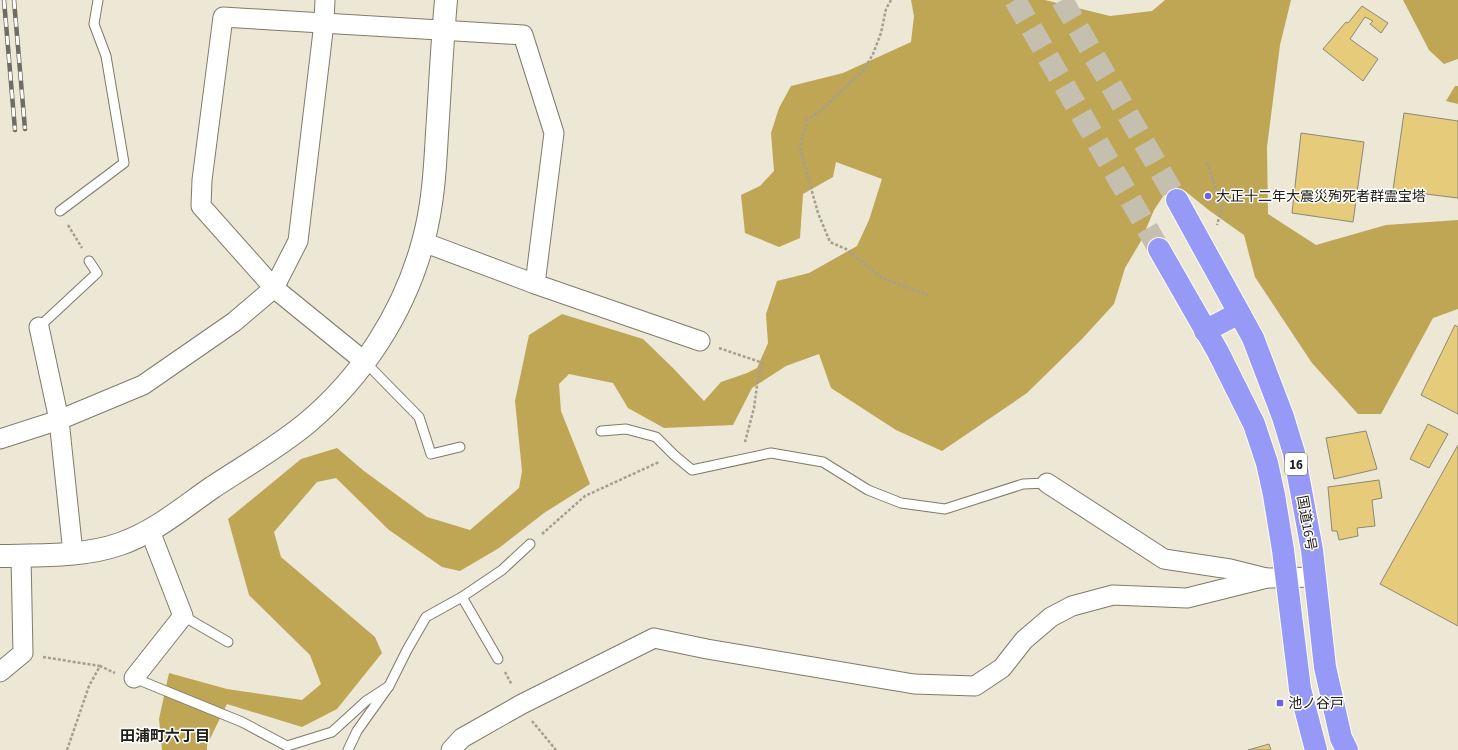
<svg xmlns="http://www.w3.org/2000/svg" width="1458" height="750" font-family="'Source Sans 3','Noto Sans JP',sans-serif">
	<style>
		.forest { fill: #bfa655 }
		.building { fill: #e5cb7a; stroke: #8d8878 }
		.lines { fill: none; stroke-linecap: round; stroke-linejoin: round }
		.highway-tunnel { stroke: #c4bfaf; stroke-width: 22; stroke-dasharray: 22 11; stroke-linecap: butt }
		.lane-casing { stroke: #7f7a6a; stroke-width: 11 }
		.street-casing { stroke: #7f7a6a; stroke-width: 21 }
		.secondary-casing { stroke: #7f7a6a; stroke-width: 24 }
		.highway-casing { stroke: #fff; stroke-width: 24 }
		.path { stroke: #a49f91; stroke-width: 2.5; stroke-dasharray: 3 2; stroke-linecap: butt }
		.lane { stroke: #fff; stroke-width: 9 }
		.street { stroke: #fff; stroke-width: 19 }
		.secondary { stroke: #fff; stroke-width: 22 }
		.highway { stroke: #9799f7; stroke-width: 22 }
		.rail-casing { stroke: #6f6c61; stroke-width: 4.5 }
		.rail { stroke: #fff; stroke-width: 3; stroke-dasharray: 9; stroke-linecap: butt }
		.poi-dot { fill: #6b64dd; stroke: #fff; stroke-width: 1.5 }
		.labels { text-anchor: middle; stroke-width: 3; stroke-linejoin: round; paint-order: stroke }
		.shield { fill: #fff; stroke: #64635e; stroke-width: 1 }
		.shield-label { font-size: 13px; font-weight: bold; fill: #222019 }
		.poi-label { font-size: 14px; fill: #222019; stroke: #fff; text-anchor: start }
		.street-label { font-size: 14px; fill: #222019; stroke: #fff }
		.neighbourhood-label { font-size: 15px; font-weight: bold; fill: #222019; stroke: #fff }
	</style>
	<rect width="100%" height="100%" fill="#ede7d5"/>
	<g class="forest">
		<path d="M911,0H1045L1110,16L1152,11L1165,0H1291L1280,45L1267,147L1268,214L1316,245L1386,225L1458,220V309L1433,318L1381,414H1358L1312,363L1255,277L1244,235L1210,211L1185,191L1164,195L1154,210L1141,241L1125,268L1114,304L1082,339L1027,393L942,451L896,430L831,388L819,354L786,366L752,388L733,425L664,428L628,408L613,383L569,374L559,384L561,411L590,484L544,513L499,548L460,571L442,567L389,530L336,478L317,482L274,532L281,557L375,637L382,653L337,709L302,727L227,704L207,745V750H162L159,719L169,673L227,689L302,700L321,684L310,655L249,595L228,519L301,459L337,448L364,471L427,517L470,530L519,488L522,471L515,401L529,335L562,314L643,339L673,368L704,401L721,382L747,373L757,368L768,343L766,314L777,281L809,273L857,246L869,220L882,179L836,162L833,177L803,194L800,238L779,247L745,233L741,195L760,186L774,171L771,133L779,108L791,86L843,73L911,42L914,16Z"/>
		<path d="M1403,0H1458V59L1444,64L1429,50Z"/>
		<path d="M1455,86H1458V104L1446,101Z"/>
	</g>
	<g class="building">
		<path d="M1362,6L1388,23L1381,33L1370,24L1373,21L1365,17L1350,39L1378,59L1363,81L1323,49L1346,22L1348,23Z"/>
		<path d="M1404,113L1458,121V198L1393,190Z"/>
		<path d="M1301,133L1364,142L1353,222L1292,213Z"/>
		<path d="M1455,325L1458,327V414L1421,395Z"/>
		<path d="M1428,424L1448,434L1429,468L1410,459Z"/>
		<path d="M1366,431L1377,469L1334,479L1326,438Z"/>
		<path d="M1458,445V626L1380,584Z"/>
		<path d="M1379,480L1382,498L1372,500L1375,526L1357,528L1358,536L1339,540L1337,531H1332L1328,487Z"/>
		<path d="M1269,744L1271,750H1248Z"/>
	</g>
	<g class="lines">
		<g class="highway-tunnel">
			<path d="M1015,0L1159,249"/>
			<path d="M1062,0L1177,200"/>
		</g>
		<g class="lane-casing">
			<g id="lane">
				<path d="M60,211L124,163L106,56L94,24L98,0"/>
				<path d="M39,327L97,273L89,261"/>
				<path d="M365,362L419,417L431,454L460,447"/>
				<path d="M601,431L626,429L656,437L674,455L692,470L771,453L823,462L868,490L901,503L945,509L1023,484L1047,483"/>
				<path d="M462,597L498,659"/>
				<path d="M183,616L228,642"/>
				<path d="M134,678L242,722L287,746L332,732L366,701L389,686"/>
				<path d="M348,750L357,731L389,686L407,650L426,617L462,597L502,570L530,544"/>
			</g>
		</g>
		<g class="street-casing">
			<g id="street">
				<path d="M423,242L535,284L700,341"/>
				<path d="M39,327L59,420L73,553"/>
				<path d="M365,362L274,288L201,206L202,180L223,17L523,35L554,133L535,284"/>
				<path d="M0,439L59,420L143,385L234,322L274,288L298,241L324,23L325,0"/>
				<path d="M1047,483L1164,559L1230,569L1266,578"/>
				<path d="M0,672L23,653L21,556"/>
				<path d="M134,678L183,616L150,531"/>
				<path d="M451,750L462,738L522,704L654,638L707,649L914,684L975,686L1002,668L1024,640L1051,617L1072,606L1113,595L1187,598L1267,578L1315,577"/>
			</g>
		</g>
		<g class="secondary-casing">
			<path id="secondary" d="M0,556C39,555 83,557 120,544C155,532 184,507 213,487C245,466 278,447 307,423C363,376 404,312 423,242C433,206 435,170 437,133C440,89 442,44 446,0"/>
		</g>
		<g class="highway-casing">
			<g id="highway">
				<path d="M1177,200L1253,338L1283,417L1294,453L1312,550L1325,667L1341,738L1347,750"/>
				<path d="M1159,249L1218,352L1254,424L1267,463L1274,495L1283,550L1300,689L1316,750"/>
				<path d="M1205,331L1239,313"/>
			</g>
		</g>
		<g class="path">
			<path d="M891,0L886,9L881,33L873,54L864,70L820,111L807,120L800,148L818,213L830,242L846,249L882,278L928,295"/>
			<path d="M1207,162L1222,207L1217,225"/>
			<path d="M68,225L82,248"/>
			<path d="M719,348L763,363L758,378L754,408L745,442"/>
			<path d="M542,534L585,496L659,462"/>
			<path d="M43,657L100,666"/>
			<path d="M505,672L512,685"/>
			<path d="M532,721L556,750"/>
			<path d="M67,750L89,686L100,666L115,673"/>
		</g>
		<use href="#lane" class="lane"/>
		<use href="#street" class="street"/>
		<use href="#secondary" class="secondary"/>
		<use href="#highway" class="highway"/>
		<g class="rail-casing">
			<g id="rail">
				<path d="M4,0L15,130"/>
				<path d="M14,0L25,129"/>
			</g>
		</g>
		<use href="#rail" class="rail"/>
	</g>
	<g class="poi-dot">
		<circle cx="1208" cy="196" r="4"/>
		<rect x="1276" y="699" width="8" height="8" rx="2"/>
	</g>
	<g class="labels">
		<rect class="shield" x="1285" y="453" width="22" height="22" rx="3"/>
		<g class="shield-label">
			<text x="1296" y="469">16</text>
		</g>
		<g class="poi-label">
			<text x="1216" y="201">大正十二年大震災殉死者群霊宝塔</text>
			<text x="1288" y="708">池ノ谷戸</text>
		</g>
		<g class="street-label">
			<text transform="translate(1307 523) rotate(80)" y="5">国道16号</text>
		</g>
		<g class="neighbourhood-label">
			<text x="165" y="741">田浦町六丁目</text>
		</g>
	</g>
</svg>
